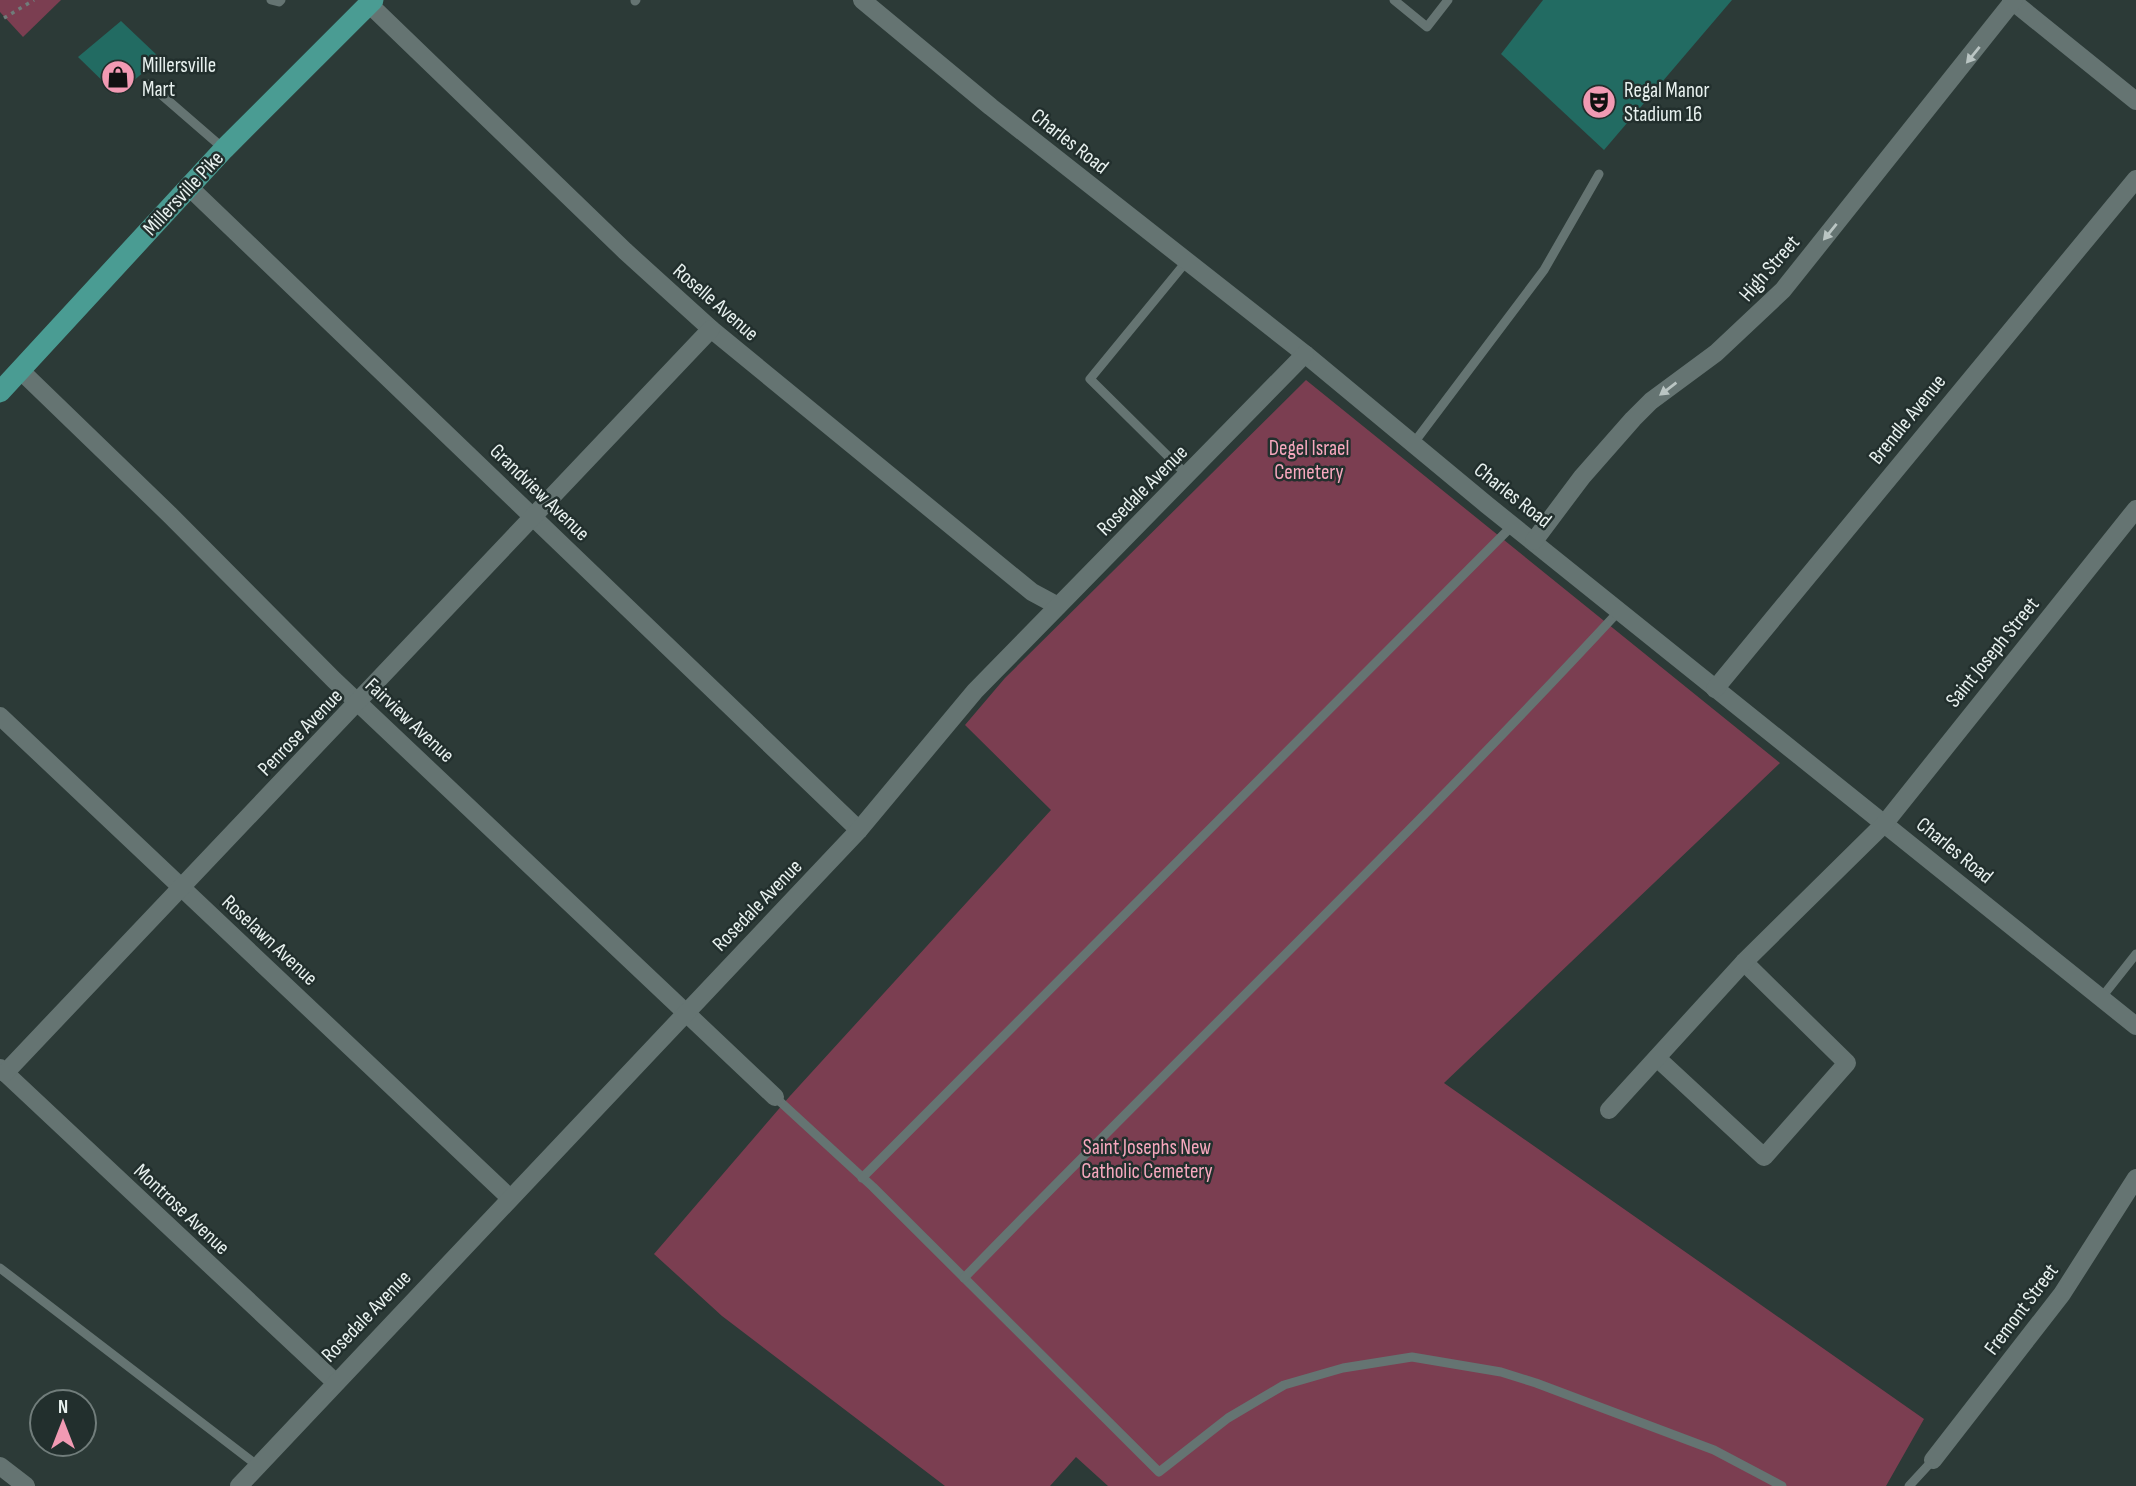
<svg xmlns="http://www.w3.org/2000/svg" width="2136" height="1486" font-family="'Sofia Sans Condensed',sans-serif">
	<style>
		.green { fill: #7b3e51 }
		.building { fill: #226b62 }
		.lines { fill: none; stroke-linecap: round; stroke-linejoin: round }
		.path { stroke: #707c7a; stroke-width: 3.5; stroke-dasharray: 3.5 5; stroke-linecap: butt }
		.lane { stroke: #657472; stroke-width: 9 }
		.street { stroke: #657472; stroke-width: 18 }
		.primary { stroke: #4a9c93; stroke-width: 21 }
		.oneway { fill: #bac5c3 }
		.labels { text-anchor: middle; stroke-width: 5; stroke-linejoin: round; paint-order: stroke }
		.poi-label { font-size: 21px; fill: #e8f1ef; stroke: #222f2d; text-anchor: start }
		.street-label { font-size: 21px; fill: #e8f1ef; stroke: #222f2d }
		.park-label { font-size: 21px; fill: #f7a8be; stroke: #222f2d }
	</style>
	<rect width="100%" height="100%" fill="#2c3a37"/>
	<g class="green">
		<path d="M0,0H61L23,37L0,12Z"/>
		<path d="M1306,380L1780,763L1444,1083L1924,1419L1886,1486H1108L1076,1457L1050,1486H945L722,1316L654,1254L790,1096L1051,810L965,725L1005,678Z"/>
	</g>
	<g class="building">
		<path d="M1543,0H1732L1604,150L1501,54Z"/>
		<path d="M121,21L160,58L117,95L78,57Z"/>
	</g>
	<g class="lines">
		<path class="path" d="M4,18L34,0"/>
		<g class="lane">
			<path d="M271,0L279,2L281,0"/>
			<path d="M1394,0L1427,27L1448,0"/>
			<path d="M635,1L636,0"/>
			<path d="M149,84L224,149"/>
			<path d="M1186,262L1090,379L1187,475"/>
			<path d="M1413,444L1544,270L1599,174"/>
			<path d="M2102,997L2136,954"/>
			<path d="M775,1097L873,1187L1159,1472L1228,1418L1284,1385L1343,1368L1412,1357L1501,1372L1536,1383L1714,1450L1782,1486"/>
			<path d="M862,1178L1513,525"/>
			<path d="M0,1268L258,1466"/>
			<path d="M964,1278C1181,1054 1407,840 1619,611"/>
			<path d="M1909,1486L1933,1460"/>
		</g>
		<g class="street">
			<path d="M862,0L991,107L1305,354L1487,505L2136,1026"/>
			<path d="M2011,0L2136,101"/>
			<path d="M369,4L625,251L711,329L1032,592L1058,606"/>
			<path d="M188,186L859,830"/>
			<path d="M20,370L170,515L334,680L775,1097"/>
			<path d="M1534,541L1582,477L1633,419L1651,401L1716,353L1783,290L2014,0"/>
			<path d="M1715,689L2136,179"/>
			<path d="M0,716L509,1197"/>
			<path d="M1657,1058L1764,1157L1847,1063L1744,962"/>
			<path d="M0,1068L335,1382"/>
			<path d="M5,1073L711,329"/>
			<path d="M1609,1110L1744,962L1885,823L2136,509"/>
			<path d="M1933,1460L2062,1294L2136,1178"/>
			<path d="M0,1466L26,1486"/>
			<path d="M239,1486L859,830L975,691L1305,354"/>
		</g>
		<path class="primary" d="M0,392L224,149L373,0"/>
	</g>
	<defs><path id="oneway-solid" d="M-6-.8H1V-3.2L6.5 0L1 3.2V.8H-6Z" transform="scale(1.75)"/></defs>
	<g class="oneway">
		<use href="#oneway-solid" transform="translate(1973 55) rotate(129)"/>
		<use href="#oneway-solid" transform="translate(1830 232) rotate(129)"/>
		<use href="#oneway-solid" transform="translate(1668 389) rotate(143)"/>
	</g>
	<defs>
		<g id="shop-disc" transform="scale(1.75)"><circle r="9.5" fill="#f19ab3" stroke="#222f2d"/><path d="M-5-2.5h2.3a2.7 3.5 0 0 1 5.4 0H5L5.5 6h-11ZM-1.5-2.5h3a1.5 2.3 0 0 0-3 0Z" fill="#111"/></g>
		<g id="theatre-disc" transform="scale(1.75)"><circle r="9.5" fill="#f19ab3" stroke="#222f2d"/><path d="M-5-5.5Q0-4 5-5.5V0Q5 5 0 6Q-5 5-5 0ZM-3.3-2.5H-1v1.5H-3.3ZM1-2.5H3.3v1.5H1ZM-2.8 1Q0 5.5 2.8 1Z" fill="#111"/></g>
	</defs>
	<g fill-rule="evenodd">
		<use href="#shop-disc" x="118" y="77"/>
		<use href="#theatre-disc" x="1599" y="102"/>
	</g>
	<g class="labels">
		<g class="poi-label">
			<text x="142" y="72">Millersville<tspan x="142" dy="24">Mart</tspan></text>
			<text x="1624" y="97">Regal Manor<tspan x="1624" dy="24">Stadium 16</tspan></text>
		</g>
		<g class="street-label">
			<text transform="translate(1070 141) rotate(38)" y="7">Charles Road</text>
			<text transform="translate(183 193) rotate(-47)" y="7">Millersville Pike</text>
			<text transform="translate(1769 268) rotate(-49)" y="7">High Street</text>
			<text transform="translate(716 302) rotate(41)" y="7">Roselle Avenue</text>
			<text transform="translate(1907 419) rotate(-51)" y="7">Brendle Avenue</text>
			<text transform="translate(1142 490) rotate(-45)" y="7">Rosedale Avenue</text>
			<text transform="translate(540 492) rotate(44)" y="7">Grandview Avenue</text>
			<text transform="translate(1513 495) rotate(38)" y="7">Charles Road</text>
			<text transform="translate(1992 652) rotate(-51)" y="7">Saint Joseph Street</text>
			<text transform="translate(410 720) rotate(43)" y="7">Fairview Avenue</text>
			<text transform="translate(300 732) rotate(-46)" y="7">Penrose Avenue</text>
			<text transform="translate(1955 850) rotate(39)" y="7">Charles Road</text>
			<text transform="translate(757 905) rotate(-46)" y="7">Rosedale Avenue</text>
			<text transform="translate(270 940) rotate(43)" y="7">Roselawn Avenue</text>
			<text transform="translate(182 1209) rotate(43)" y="7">Montrose Avenue</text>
			<text transform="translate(2021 1309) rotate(-53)" y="7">Fremont Street</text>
			<text transform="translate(366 1316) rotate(-46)" y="7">Rosedale Avenue</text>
		</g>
		<g class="park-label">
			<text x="1309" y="455">Degel Israel<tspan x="1309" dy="24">Cemetery</tspan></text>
			<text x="1147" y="1154">Saint Josephs New<tspan x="1147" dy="24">Catholic Cemetery</tspan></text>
		</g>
	</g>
	<g transform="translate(63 1423)"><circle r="33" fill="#222f2d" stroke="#717d7b" stroke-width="2"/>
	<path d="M0-5L12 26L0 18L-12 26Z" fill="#f19ab3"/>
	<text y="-10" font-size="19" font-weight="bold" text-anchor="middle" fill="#e8f1ef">N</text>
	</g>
</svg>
